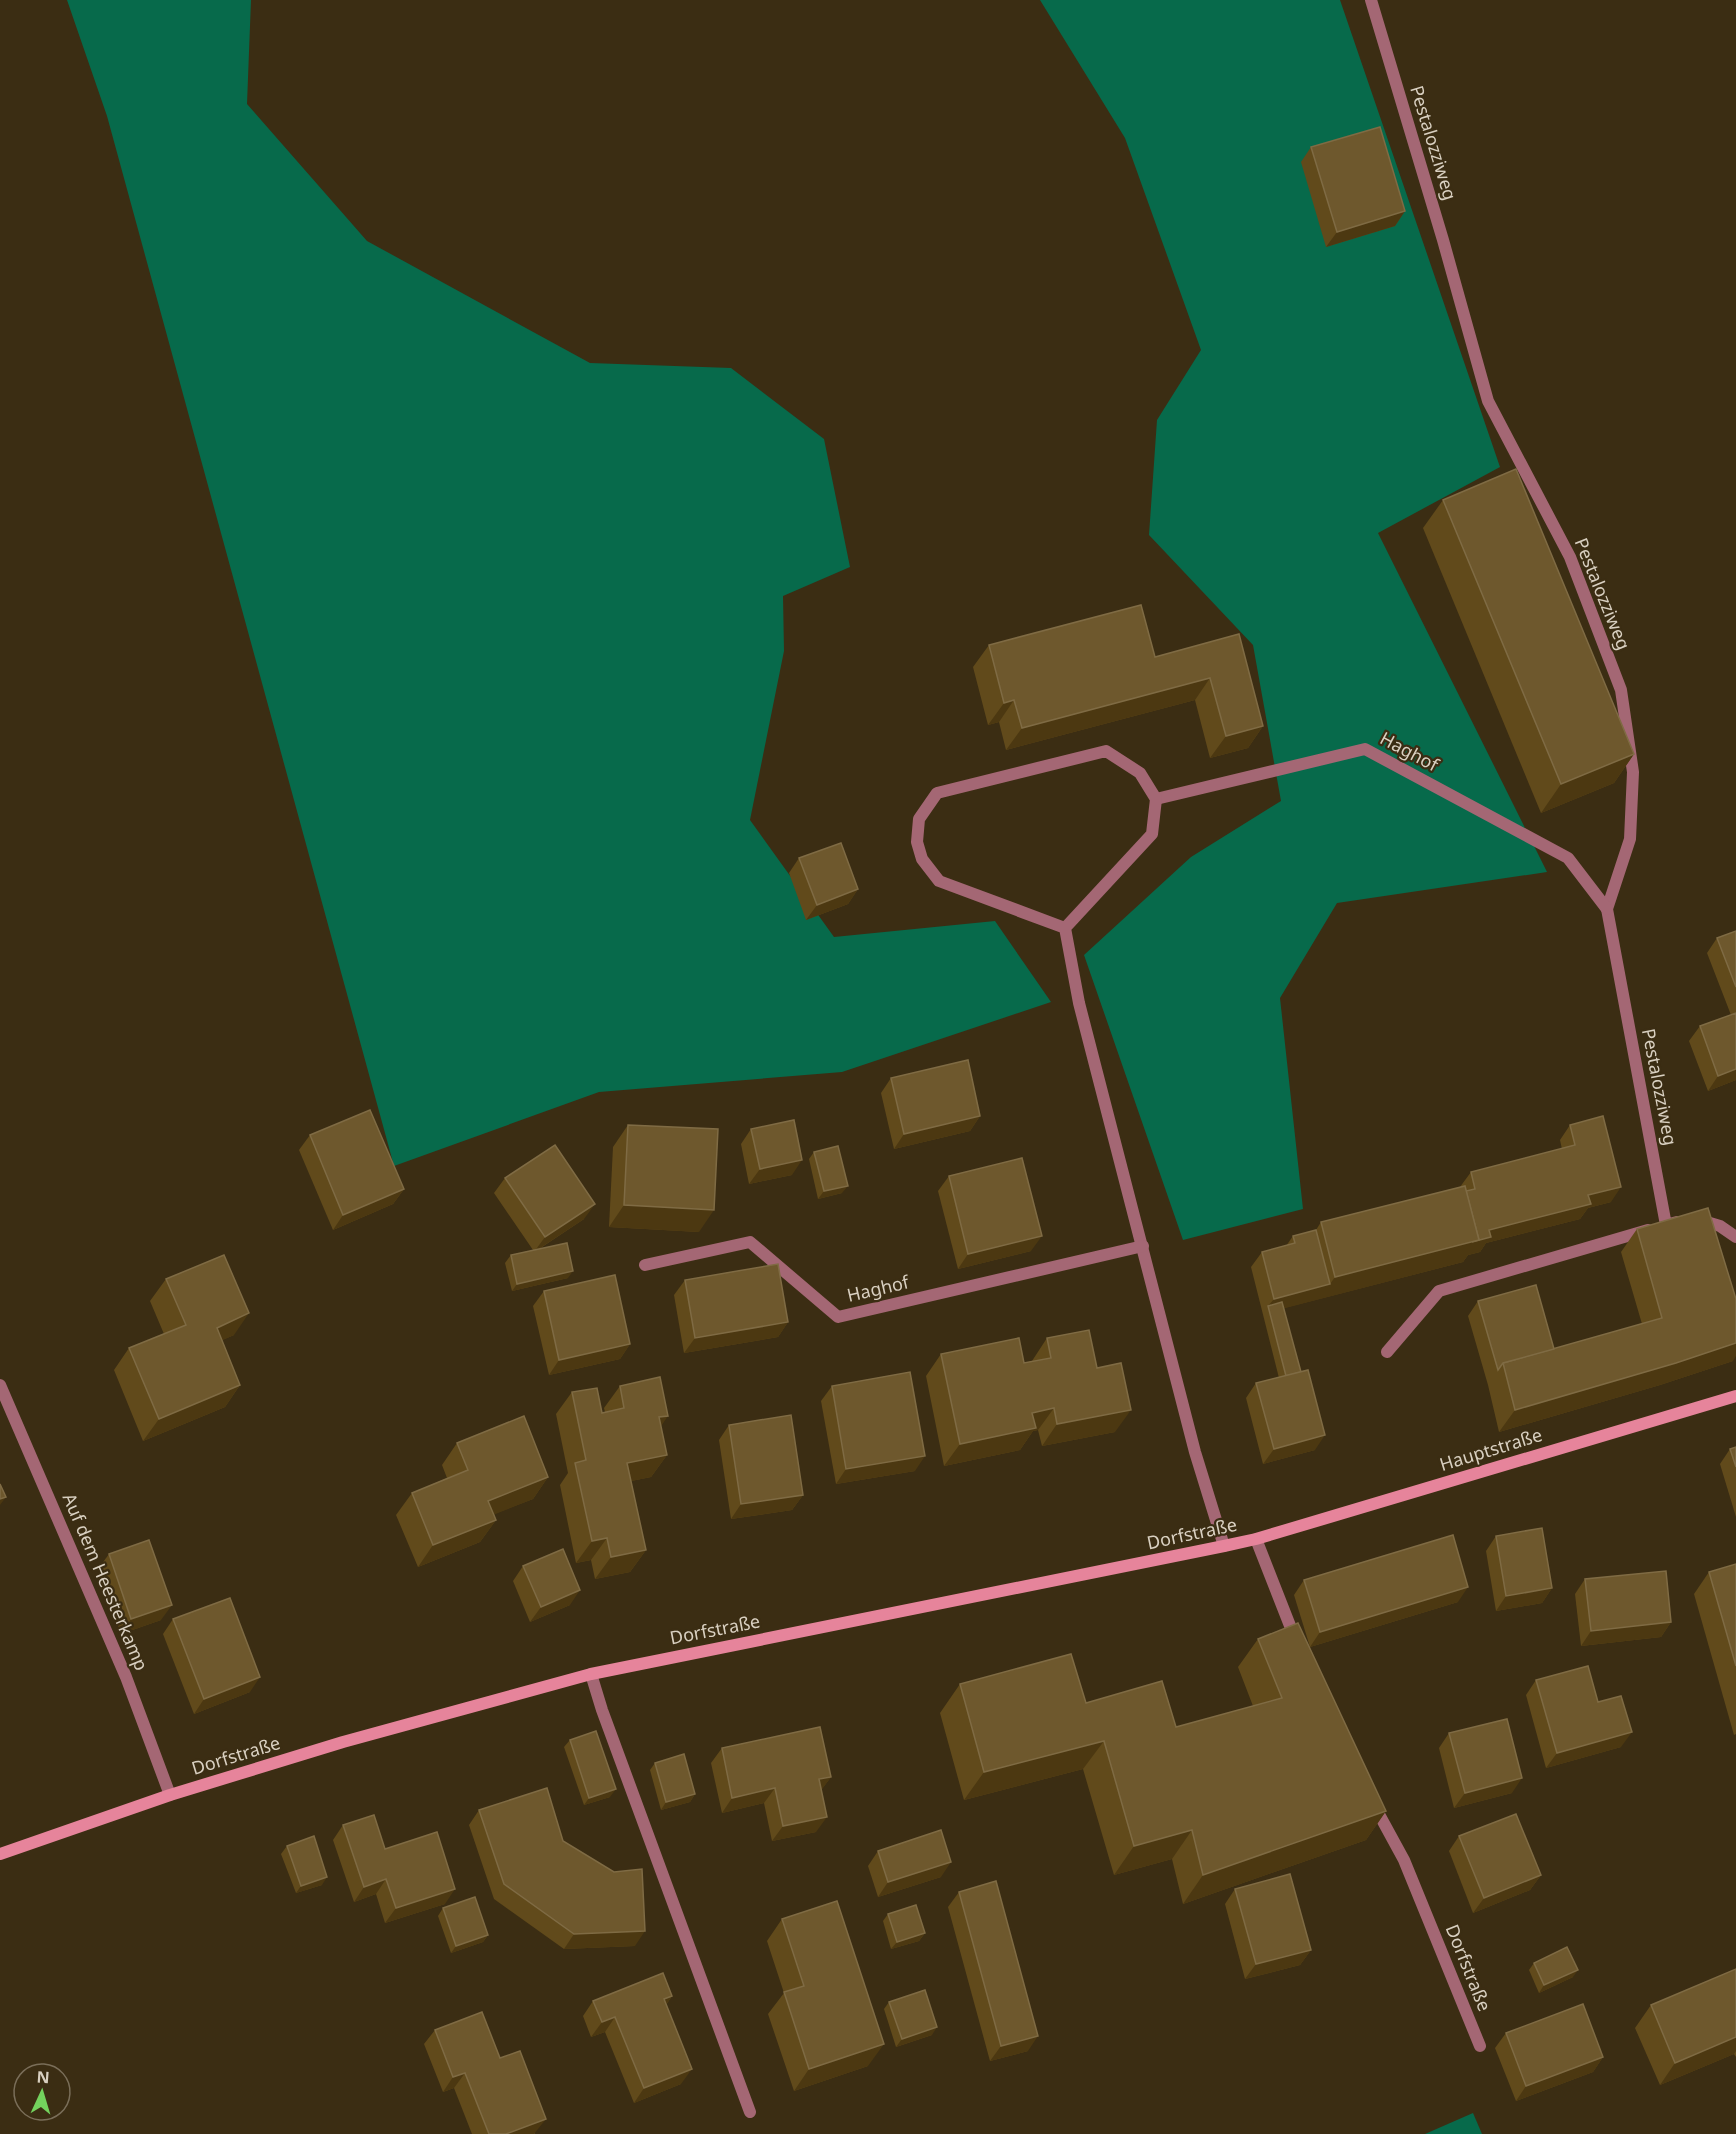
<svg xmlns="http://www.w3.org/2000/svg" width="1736" height="2134" font-family="'Noto Sans',sans-serif">
	<style>
		.green { fill: #076a4b }
		.lines { fill: none; stroke-linecap: round; stroke-linejoin: round }
		.service { stroke: #a46774; stroke-width: 12 }
		.secondary { stroke: #e6849b; stroke-width: 12 }
		.wall { fill: #614a1b }
		.shaded-wall { fill: #4c3811 }
		.building { fill: #6e582d; stroke: #7f6b44; stroke-width: 1.5 }
		.labels { text-anchor: middle; stroke-width: 4.5; stroke-linejoin: round; paint-order: stroke }
		.street-label { font-size: 18px; fill: #d9d0c1; stroke: #3b2d13 }
	</style>
	<rect width="100%" height="100%" fill="#3b2d13"/>
	<g class="green">
		<path d="M67,0H251L247,104L367,241L590,363L731,368L824,439L850,567L783,596L784,651L750,820L834,937L995,921L1051,1002L842,1072L599,1092L394,1166L107,116Z"/>
		<path d="M1040,0H1340L1500,467L1378,533L1547,872L1337,903L1280,998L1303,1209L1183,1240L1084,955L1191,857L1281,801L1253,645L1149,535L1157,420L1201,350L1125,138Z"/>
		<path d="M1473,2113L1482,2134H1425Z"/>
	</g>
	<g class="lines">
		<g class="service">
			<path d="M1371,0L1443,240L1488,401L1570,557L1621,690L1633,772L1630,839L1607,909L1666,1225L1677,1222"/>
			<path d="M1156,799L1365,749L1568,858L1607,909"/>
			<path d="M1065,928L939,881L922,859L917,842L919,819L937,793L1106,751L1140,773L1156,799L1152,834L1065,928L1079,1003L1195,1452L1224,1546"/>
			<path d="M1700,1220L1720,1226L1736,1237"/>
			<path d="M645,1265L750,1242L838,1317L1143,1246"/>
			<path d="M1387,1352L1439,1291L1648,1230"/>
			<path d="M0,1385L126,1677L170,1795"/>
			<path d="M1256,1539L1296,1641"/>
			<path d="M591,1674L602,1710L750,2112"/>
			<path d="M1374,1805L1404,1860L1480,2046"/>
		</g>
		<path class="secondary" d="M0,1854L170,1795L343,1742L591,1674L1224,1546L1256,1539L1736,1396"/>
	</g>
	<g class="wall">
		<path d="M1311,147L1405,211L1395,226L1326,247L1301,162Z"/>
		<path d="M1443,500L1634,754L1614,783L1541,813L1423,528Z"/>
		<path d="M1239,634L1263,726L1248,748L1210,758L1195,700L1006,750L999,722L988,725L973,667L989,645L1155,657Z"/>
		<path d="M799,858L858,889L848,904L806,920L789,873Z"/>
		<path d="M1736,931V1080L1708,1091L1689,1041L1700,1026L1731,1015L1707,953L1717,938Z"/>
		<path d="M891,1078L980,1116L970,1131L894,1149L881,1093Z"/>
		<path d="M628,1125L699,1232L609,1227L613,1147Z"/>
		<path d="M1570,1125L1611,1202L1588,1208L1580,1219L1486,1243L1480,1252L1468,1255L1463,1262L1284,1308L1315,1450L1263,1464L1246,1398L1256,1383L1279,1378L1251,1267L1262,1252L1286,1246L1293,1236L1316,1230L1321,1222L1460,1187L1471,1172L1562,1149L1560,1140Z"/>
		<path d="M751,1129L792,1175L749,1184L741,1144Z"/>
		<path d="M310,1135L404,1189L393,1204L333,1230L299,1150Z"/>
		<path d="M814,1152L842,1193L818,1199L809,1159Z"/>
		<path d="M949,1176L1031,1251L958,1269L938,1191Z"/>
		<path d="M505,1178L584,1219L539,1249L568,1278L512,1291L505,1263L511,1255L533,1250L494,1193Z"/>
		<path d="M1637,1229L1733,1361L1660,1385L1499,1432L1488,1385L1468,1316L1478,1301L1554,1349L1642,1324L1621,1252Z"/>
		<path d="M166,1279L234,1335L222,1340L240,1385L225,1407L143,1441L114,1370L129,1348L164,1334L150,1301Z"/>
		<path d="M685,1280L788,1322L778,1337L684,1353L674,1295Z"/>
		<path d="M544,1291L630,1344L620,1359L549,1375L533,1306Z"/>
		<path d="M1047,1338L1097,1368L1115,1432L1042,1446L1038,1430L1033,1431L1020,1450L944,1466L926,1376L941,1354L1024,1363L1032,1361Z"/>
		<path d="M620,1386L661,1426L667,1455L651,1477L631,1481L646,1550L630,1572L595,1579L591,1560L576,1563L560,1485L568,1473L556,1414L572,1392L602,1413L605,1412L604,1408Z"/>
		<path d="M832,1386L915,1471L836,1484L821,1401Z"/>
		<path d="M729,1425L803,1495L792,1510L731,1519L719,1440Z"/>
		<path d="M457,1443L548,1477L533,1499L494,1514L496,1520L480,1542L418,1567L396,1515L412,1493L447,1478L442,1465Z"/>
		<path d="M1736,1447V1517L1720,1464L1730,1449Z"/>
		<path d="M1496,1536L1552,1588L1542,1603L1496,1611L1486,1551Z"/>
		<path d="M109,1554L161,1620L121,1634L98,1569Z"/>
		<path d="M1736,1564V1734L1734,1735L1694,1594L1709,1572Z"/>
		<path d="M523,1566L570,1605L530,1622L513,1581Z"/>
		<path d="M1585,1579L1671,1622L1661,1637L1581,1646L1575,1594Z"/>
		<path d="M1304,1580L1458,1602L1310,1647L1294,1595Z"/>
		<path d="M173,1619L250,1692L194,1714L163,1634Z"/>
		<path d="M1258,1639L1386,1811L1366,1840L1183,1904L1172,1859L1114,1875L1083,1769L964,1800L940,1713L960,1684L1086,1703L1176,1727L1253,1706L1238,1667Z"/>
		<path d="M1536,1680L1598,1702L1621,1747L1546,1768L1526,1695Z"/>
		<path d="M1449,1733L1512,1793L1454,1808L1439,1748Z"/>
		<path d="M570,1740L610,1797L584,1805L564,1747Z"/>
		<path d="M722,1748L831,1777L821,1790L816,1832L772,1841L764,1803L722,1813L711,1763Z"/>
		<path d="M655,1763L695,1794L690,1802L661,1810L650,1770Z"/>
		<path d="M479,1810L635,1946L564,1949L494,1899L469,1825Z"/>
		<path d="M343,1825L385,1849L445,1904L385,1923L376,1894L354,1902L333,1840Z"/>
		<path d="M1459,1836L1541,1875L1530,1890L1473,1913L1449,1851Z"/>
		<path d="M287,1846L322,1885L296,1893L281,1854Z"/>
		<path d="M878,1851L941,1877L878,1897L868,1866Z"/>
		<path d="M1235,1889L1311,1950L1300,1965L1245,1979L1225,1904Z"/>
		<path d="M959,1892L1028,2051L990,2061L948,1907Z"/>
		<path d="M443,1908L488,1935L483,1942L451,1953L438,1916Z"/>
		<path d="M888,1914L925,1933L919,1941L891,1949L883,1921Z"/>
		<path d="M782,1919L868,2066L794,2091L768,2014L784,1993L767,1941Z"/>
		<path d="M1534,1963L1573,1977L1539,1993L1529,1970Z"/>
		<path d="M1736,1969V2057L1734,2054L1660,2085L1635,2028L1651,2005Z"/>
		<path d="M672,1996L666,2005L681,2084L634,2103L605,2032L591,2037L583,2016L593,2001Z"/>
		<path d="M889,2002L932,2035L896,2047L884,2009Z"/>
		<path d="M435,2030L500,2058L535,2134H472L454,2088L443,2092L424,2044Z"/>
		<path d="M1506,2033L1603,2057L1593,2072L1516,2101L1495,2048Z"/>
	</g>
	<g class="shaded-wall">
		<path d="M1405,211L1395,226L1326,247L1337,232Z"/>
		<path d="M1210,678L1195,700L1006,750L1022,728Z"/>
		<path d="M1014,700L999,722L988,725L1004,703Z"/>
		<path d="M1263,726L1248,748L1210,758L1226,736Z"/>
		<path d="M1634,754L1614,783L1541,813L1561,784Z"/>
		<path d="M858,889L848,904L806,920L817,905Z"/>
		<path d="M1736,1069V1080L1708,1091L1718,1076Z"/>
		<path d="M980,1116L970,1131L894,1149L904,1134Z"/>
		<path d="M802,1160L792,1175L749,1184L760,1169Z"/>
		<path d="M848,1186L842,1193L818,1199L824,1191Z"/>
		<path d="M1621,1187L1611,1202L1588,1208L1580,1219L1486,1243L1480,1252L1468,1255L1463,1262L1270,1312L1268,1306L1274,1299L1330,1284L1335,1277L1588,1195Z"/>
		<path d="M404,1189L393,1204L333,1230L343,1215Z"/>
		<path d="M595,1204L584,1219L534,1252L545,1237Z"/>
		<path d="M624,1205L714,1210L699,1232L609,1227Z"/>
		<path d="M1042,1236L1031,1251L958,1269L968,1254Z"/>
		<path d="M573,1271L568,1278L512,1291L517,1284Z"/>
		<path d="M249,1313L234,1335L201,1350L217,1328Z"/>
		<path d="M788,1322L778,1337L684,1353L695,1338Z"/>
		<path d="M1736,1343V1356L1733,1361L1660,1385L1499,1432L1515,1410Z"/>
		<path d="M630,1344L620,1359L549,1375L559,1360Z"/>
		<path d="M240,1385L225,1407L143,1441L159,1419Z"/>
		<path d="M1054,1408L1038,1430L1033,1431L1020,1450L944,1466L960,1444L1032,1413Z"/>
		<path d="M1131,1410L1115,1432L1042,1446L1057,1424Z"/>
		<path d="M668,1416L653,1438L659,1417Z"/>
		<path d="M1325,1435L1315,1450L1263,1464L1274,1449Z"/>
		<path d="M667,1455L651,1477L612,1485L627,1463Z"/>
		<path d="M925,1456L915,1471L836,1484L846,1469Z"/>
		<path d="M548,1477L533,1499L473,1523L488,1501Z"/>
		<path d="M803,1495L792,1510L731,1519L741,1504Z"/>
		<path d="M6,1497L0,1505V1499Z"/>
		<path d="M496,1520L480,1542L418,1567L433,1545Z"/>
		<path d="M607,1538L591,1560L576,1563L592,1541Z"/>
		<path d="M646,1550L630,1572L595,1579L611,1557Z"/>
		<path d="M1468,1587L1458,1602L1310,1647L1320,1632Z"/>
		<path d="M1552,1588L1542,1603L1496,1611L1506,1596Z"/>
		<path d="M580,1590L570,1605L530,1622L541,1607Z"/>
		<path d="M172,1605L161,1620L121,1634L131,1619Z"/>
		<path d="M1671,1622L1661,1637L1581,1646L1591,1631Z"/>
		<path d="M260,1677L250,1692L194,1714L204,1699Z"/>
		<path d="M1632,1732L1621,1747L1546,1768L1557,1753Z"/>
		<path d="M1104,1741L1083,1769L964,1800L984,1772Z"/>
		<path d="M831,1777L820,1792L819,1779Z"/>
		<path d="M1522,1778L1512,1793L1454,1808L1465,1793Z"/>
		<path d="M775,1788L764,1803L722,1813L732,1798Z"/>
		<path d="M616,1789L610,1797L584,1805L589,1798Z"/>
		<path d="M695,1794L690,1802L661,1810L666,1802Z"/>
		<path d="M1386,1811L1366,1840L1183,1904L1203,1875Z"/>
		<path d="M827,1817L816,1832L772,1841L783,1826Z"/>
		<path d="M1192,1830L1172,1859L1114,1875L1134,1846Z"/>
		<path d="M951,1862L941,1877L878,1897L888,1882Z"/>
		<path d="M1541,1875L1530,1890L1473,1913L1484,1898Z"/>
		<path d="M327,1877L322,1885L296,1893L301,1886Z"/>
		<path d="M386,1879L376,1894L354,1902L364,1887Z"/>
		<path d="M455,1889L445,1904L385,1923L396,1908Z"/>
		<path d="M645,1931L635,1946L564,1949L574,1934Z"/>
		<path d="M925,1933L919,1941L891,1949L897,1942Z"/>
		<path d="M488,1935L483,1942L451,1953L456,1946Z"/>
		<path d="M1311,1950L1300,1965L1245,1979L1256,1964Z"/>
		<path d="M1578,1970L1573,1977L1539,1993L1544,1985Z"/>
		<path d="M672,1996L662,2011L664,1999Z"/>
		<path d="M615,2017L605,2032L591,2037L602,2022Z"/>
		<path d="M937,2027L932,2035L896,2047L902,2039Z"/>
		<path d="M1038,2036L1028,2051L990,2061L1001,2046Z"/>
		<path d="M1736,2037V2051L1734,2054L1660,2085L1675,2063Z"/>
		<path d="M884,2044L868,2066L794,2091L809,2069Z"/>
		<path d="M1603,2057L1593,2072L1516,2101L1526,2086Z"/>
		<path d="M692,2069L681,2084L634,2103L644,2088Z"/>
		<path d="M465,2073L454,2088L443,2092L453,2077Z"/>
		<path d="M546,2119L534,2134H506Z"/>
	</g>
	<g class="building">
		<path d="M1380,127L1405,211L1337,232L1311,147Z"/>
		<path d="M1516,469L1634,754L1561,784L1443,500Z"/>
		<path d="M1141,605L1155,657L1239,634L1263,726L1226,736L1210,678L1022,728L1014,700L1004,703L989,645Z"/>
		<path d="M841,843L858,889L817,905L799,858Z"/>
		<path d="M1736,931V987L1717,938Z"/>
		<path d="M1736,1013V1069L1718,1076L1700,1026Z"/>
		<path d="M968,1060L980,1116L904,1134L891,1078Z"/>
		<path d="M370,1110L404,1189L343,1215L310,1135Z"/>
		<path d="M1603,1116L1621,1187L1588,1195L1591,1204L1489,1230L1491,1237L1472,1242L1479,1240L1466,1191L1475,1189L1471,1172L1575,1145L1570,1125Z"/>
		<path d="M794,1120L802,1160L760,1169L751,1129Z"/>
		<path d="M628,1125L718,1129L714,1210L624,1205Z"/>
		<path d="M555,1145L595,1204L545,1237L505,1178Z"/>
		<path d="M838,1146L848,1186L824,1191L814,1152Z"/>
		<path d="M1022,1158L1042,1236L968,1254L949,1176Z"/>
		<path d="M1465,1186L1479,1240L1335,1277L1321,1222Z"/>
		<path d="M1708,1208L1736,1299V1343L1676,1363L1515,1410L1503,1363L1662,1318L1637,1229Z"/>
		<path d="M1316,1230L1330,1284L1274,1299L1262,1252L1295,1243L1293,1236Z"/>
		<path d="M567,1243L573,1271L517,1284L511,1255Z"/>
		<path d="M224,1255L249,1313L217,1328L240,1385L159,1419L129,1348L186,1325L166,1279Z"/>
		<path d="M778,1264L788,1322L695,1338L685,1280Z"/>
		<path d="M615,1275L630,1344L559,1360L544,1291Z"/>
		<path d="M1536,1285L1554,1349L1503,1363L1498,1370L1478,1301Z"/>
		<path d="M1282,1302L1301,1372L1286,1376L1268,1306Z"/>
		<path d="M1089,1330L1097,1368L1121,1363L1131,1410L1057,1424L1054,1408L1032,1413L1036,1428L960,1444L941,1354L1019,1338L1024,1363L1051,1358L1047,1338Z"/>
		<path d="M1308,1370L1325,1435L1274,1449L1256,1383Z"/>
		<path d="M910,1372L925,1456L846,1469L832,1386Z"/>
		<path d="M660,1377L668,1416L659,1417L667,1455L627,1463L646,1550L611,1557L607,1538L592,1541L575,1463L586,1460L572,1392L597,1388L602,1413L624,1408L620,1386Z"/>
		<path d="M791,1415L803,1495L741,1504L729,1425Z"/>
		<path d="M524,1416L548,1477L488,1501L496,1520L433,1545L412,1493L468,1470L457,1443Z"/>
		<path d="M1736,1447V1467L1730,1449Z"/>
		<path d="M0,1484L6,1497L0,1499Z"/>
		<path d="M1542,1528L1552,1588L1506,1596L1496,1536Z"/>
		<path d="M1453,1535L1468,1587L1320,1632L1304,1580Z"/>
		<path d="M149,1540L172,1605L131,1619L109,1554Z"/>
		<path d="M563,1549L580,1590L541,1607L523,1566Z"/>
		<path d="M1736,1564V1666L1709,1572Z"/>
		<path d="M1666,1571L1671,1622L1591,1631L1585,1579Z"/>
		<path d="M230,1598L260,1677L204,1699L173,1619Z"/>
		<path d="M1298,1623L1386,1811L1203,1875L1192,1830L1134,1846L1104,1741L984,1772L960,1684L1071,1654L1086,1703L1162,1681L1176,1727L1282,1698L1258,1639Z"/>
		<path d="M1588,1666L1598,1702L1621,1696L1632,1732L1557,1753L1536,1680Z"/>
		<path d="M1507,1719L1522,1778L1465,1793L1449,1733Z"/>
		<path d="M820,1727L831,1777L819,1779L827,1817L783,1826L775,1788L732,1798L722,1748Z"/>
		<path d="M596,1731L616,1789L589,1798L570,1740Z"/>
		<path d="M684,1754L695,1794L666,1802L655,1763Z"/>
		<path d="M547,1788L563,1841L614,1872L642,1869L645,1931L574,1934L504,1884L479,1810Z"/>
		<path d="M1516,1814L1541,1875L1484,1898L1459,1836Z"/>
		<path d="M374,1815L385,1849L437,1832L455,1889L396,1908L386,1879L364,1887L343,1825Z"/>
		<path d="M941,1830L951,1862L888,1882L878,1851Z"/>
		<path d="M314,1836L327,1877L301,1886L287,1846Z"/>
		<path d="M1290,1874L1311,1950L1256,1964L1235,1889Z"/>
		<path d="M996,1881L1038,2036L1001,2046L959,1892Z"/>
		<path d="M475,1897L488,1935L456,1946L443,1908Z"/>
		<path d="M837,1901L884,2044L809,2069L784,1992L804,1986L782,1919Z"/>
		<path d="M916,1905L925,1933L897,1942L888,1914Z"/>
		<path d="M1567,1947L1578,1970L1544,1985L1534,1963Z"/>
		<path d="M1736,1969V2037L1675,2063L1651,2005Z"/>
		<path d="M663,1973L672,1996L664,1999L692,2069L644,2088L615,2017L602,2022L593,2001Z"/>
		<path d="M925,1990L937,2027L902,2039L889,2002Z"/>
		<path d="M1583,2004L1603,2057L1526,2086L1506,2033Z"/>
		<path d="M482,2012L500,2058L520,2051L546,2119L506,2134H489L465,2073L453,2077L435,2030Z"/>
	</g>
	<g class="labels">
		<g class="street-label">
			<text transform="translate(1433 143) rotate(73)" y="6">Pestalozziweg</text>
			<text transform="translate(1602 594) rotate(68)" y="6">Pestalozziweg</text>
			<text transform="translate(1409 752) rotate(28)" y="6">Haghof</text>
			<text transform="translate(1659 1087) rotate(79)" y="6">Pestalozziweg</text>
			<text transform="translate(878 1289) rotate(-13)" y="6">Haghof</text>
			<text transform="translate(1491 1450) rotate(-17)" y="6">Hauptstraße</text>
			<text transform="translate(1192 1534) rotate(-12)" y="6">Dorfstraße</text>
			<text transform="translate(105 1582) rotate(67)" y="6">Auf dem Heesterkamp</text>
			<text transform="translate(715 1630) rotate(-11)" y="6">Dorfstraße</text>
			<text transform="translate(236 1756) rotate(-17)" y="6">Dorfstraße</text>
			<text transform="translate(1468 1968) rotate(68)" y="6">Dorfstraße</text>
		</g>
	</g>
	<g transform="translate(42 2092) rotate(4)"><circle r="28" fill="#3b2d13" stroke="#7a6e59" stroke-width="1.5"/>
	<path d="M0-4.5L10 22L0 15L-10 22Z" fill="#73d25d"/>
	<text y="-9" font-size="16" font-weight="bold" text-anchor="middle" fill="#d9d0c1">N</text>
	</g>
</svg>
